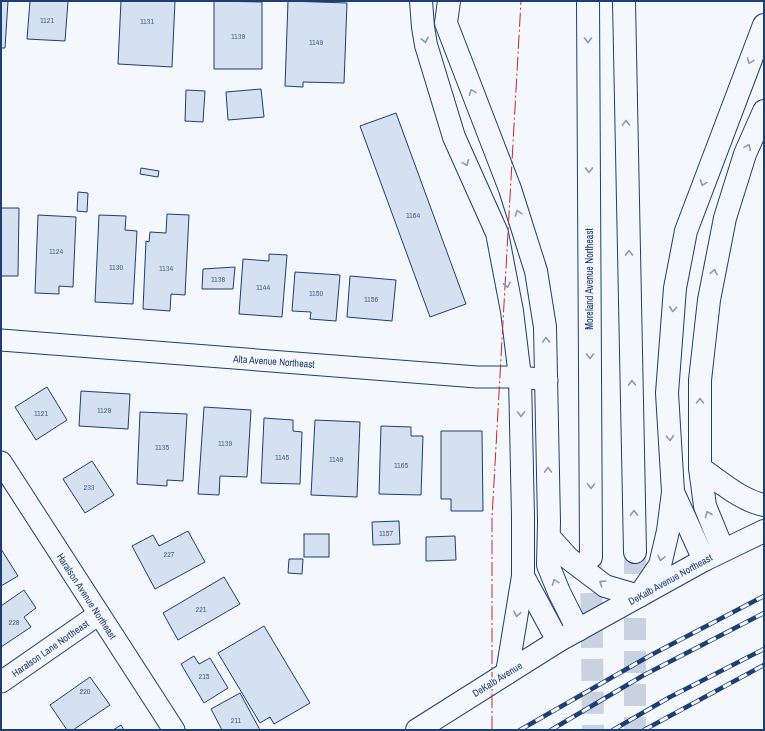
<svg xmlns="http://www.w3.org/2000/svg" width="765" height="731" font-family="'Archivo Narrow',sans-serif">
	<style>
		.building { fill: #d5e0f0; stroke: #1d3f73 }
		.lines { fill: none; stroke-linecap: round; stroke-linejoin: round }
		.trunk-tunnel { stroke: #c9d2e0; stroke-width: 22; stroke-dasharray: 22 11; stroke-linecap: butt }
		.minor-casing { stroke: #1d3f73; stroke-width: 23 }
		.secondary-casing { stroke: #1d3f73; stroke-width: 24 }
		.trunk-casing { stroke: #1d3f73; stroke-width: 24 }
		.minor { stroke: #f4f7fb; stroke-width: 21 }
		.secondary { stroke: #f4f7fb; stroke-width: 22 }
		.trunk { stroke: #f4f7fb; stroke-width: 22 }
		.rail-casing { stroke: #1d3f73; stroke-width: 4.5 }
		.rail { stroke: #f4f7fb; stroke-width: 3; stroke-dasharray: 9; stroke-linecap: butt }
		.power { stroke: #c62828; stroke-width: 1; stroke-dasharray: 14 3 2 3; stroke-linecap: butt }
		.oneway { stroke: #889bb7 }
		.labels { text-anchor: middle; stroke-width: 3; stroke-linejoin: round; paint-order: stroke }
		.number-label { font-size: 8px; fill: #4b6792 }
		.street-label { font-size: 10px; fill: #1d3f73; stroke: #f4f7fb }
	</style>
	<rect width="100%" height="100%" fill="#f4f7fb"/>
	<g class="building">
		<path d="M1,1H8L5,48H1Z"/>
		<path d="M30,1H68L65,41L27,39Z"/>
		<path d="M121,1H175L172,67L118,64Z"/>
		<path d="M214,1L262,2V69H214Z"/>
		<path d="M288,1L347,3L344,83L303,82V87L285,86Z"/>
		<path d="M261,89L264,117L228,120L226,92Z"/>
		<path d="M186,90L205,91L203,122L185,121Z"/>
		<path d="M396,113L466,304L430,317L360,126Z"/>
		<path d="M141,168L159,171L158,177L140,174Z"/>
		<path d="M78,192L88,193L87,212L77,211Z"/>
		<path d="M1,208H19L18,276H1Z"/>
		<path d="M167,214L189,215L185,295L171,294L170,311L143,309L146,241L149,242L150,232L166,233Z"/>
		<path d="M38,215L76,217L73,287L59,286V294L35,293Z"/>
		<path d="M99,215L126,216L125,230L137,231L133,304L95,302Z"/>
		<path d="M269,254L287,255L282,317L239,314L243,259L269,261Z"/>
		<path d="M235,267L233,289H202L203,269Z"/>
		<path d="M295,272L340,275L336,321L310,319L311,312L292,311Z"/>
		<path d="M350,276L396,280L392,321L347,317Z"/>
		<path d="M47,387L67,420L36,440L15,407Z"/>
		<path d="M81,391L130,394L128,429L79,426Z"/>
		<path d="M204,407L251,410L247,477L220,476L219,495L198,494Z"/>
		<path d="M140,412L187,414L183,481L167,480V486L137,484Z"/>
		<path d="M264,418L293,420V431L302,432L300,484L261,483Z"/>
		<path d="M315,420L360,422L357,497L311,495Z"/>
		<path d="M381,426L411,427V436H423L421,495L379,494Z"/>
		<path d="M441,431H482L483,511H451V499H441Z"/>
		<path d="M92,461L114,495L85,513L63,479Z"/>
		<path d="M399,521L400,544L373,545L372,522Z"/>
		<path d="M188,531L205,562L155,589L132,546L153,535L159,546Z"/>
		<rect x="304" y="534" width="25" height="23"/>
		<path d="M455,536L456,560L426,561V537Z"/>
		<path d="M1,549L18,576L1,586Z"/>
		<path d="M289,559H303L302,574L288,573Z"/>
		<path d="M224,577L240,604L178,640L163,613Z"/>
		<path d="M24,590L36,608L24,617L31,627L1,647V606Z"/>
		<path d="M264,626L310,703L274,724L270,717L260,723L218,653Z"/>
		<path d="M194,656L199,664L210,658L228,688L204,703L181,664Z"/>
		<path d="M90,677L110,705L73,730H67L50,705Z"/>
		<path d="M240,693L260,730H222L211,709Z"/>
		<path d="M121,725L124,730H113Z"/>
	</g>
	<g class="lines">
		<g class="trunk-tunnel">
			<path d="M635,552V730"/>
			<path d="M591,560L593,730"/>
		</g>
		<g class="minor-casing">
			<g id="minor">
				<path d="M1,340L477,377H520L547,380"/>
				<path d="M1,462L174,730"/>
				<path d="M1,682L99,614"/>
			</g>
		</g>
		<g class="secondary-casing">
			<path id="secondary" d="M417,730L558,641L704,560L764,531"/>
		</g>
		<g class="trunk-casing">
			<g id="trunk">
				<path d="M421,1L423,27L426,45L454,137L497,233L512,311L520,377L523,517V576L507,673"/>
				<path d="M449,1L446,23L510,189L536,271L545,327L549,522L548,565L559,592L578,630"/>
				<path d="M588,1L591,557"/>
				<path d="M624,1L635,552"/>
				<path d="M700,468C720,481 740,500 764,505"/>
				<path d="M673,492L704,560"/>
				<path d="M549,537L568,558L605,586L639,596L660,565L668,531L673,492L667,393L675,288L686,231L764,25"/>
				<path d="M723,550L705,506L700,468V380L709,300L725,218L745,154L764,111"/>
				<path d="M523,576L558,641"/>
			</g>
		</g>
		<use href="#minor" class="minor"/>
		<use href="#secondary" class="secondary"/>
		<use href="#trunk" class="trunk"/>
		<g class="rail-casing">
			<g id="rail">
				<path d="M520,730L651,655L764,596"/>
				<path d="M551,730L644,675L764,613"/>
				<path d="M613,730L670,697L764,649"/>
				<path d="M644,730L764,665"/>
			</g>
		</g>
		<use href="#rail" class="rail"/>
		<path class="power" d="M492,730V518L521,1"/>
	</g>
	<defs><path id="oneway-chevron" d="M-2-3.5L2.5 0L-2 3.5" fill="none" stroke-width="1.6" stroke-linecap="round" stroke-linejoin="round"/></defs>
	<g class="oneway">
		<use href="#oneway-chevron" transform="translate(425 40) rotate(78)"/>
		<use href="#oneway-chevron" transform="translate(588 40) rotate(90)"/>
		<use href="#oneway-chevron" transform="translate(750 61) rotate(111)"/>
		<use href="#oneway-chevron" transform="translate(472 92) rotate(-111)"/>
		<use href="#oneway-chevron" transform="translate(626 123) rotate(-91)"/>
		<use href="#oneway-chevron" transform="translate(748 147) rotate(-66)"/>
		<use href="#oneway-chevron" transform="translate(466 163) rotate(66)"/>
		<use href="#oneway-chevron" transform="translate(589 170) rotate(90)"/>
		<use href="#oneway-chevron" transform="translate(703 183) rotate(110)"/>
		<use href="#oneway-chevron" transform="translate(518 213) rotate(-108)"/>
		<use href="#oneway-chevron" transform="translate(629 253) rotate(-91)"/>
		<use href="#oneway-chevron" transform="translate(714 272) rotate(-79)"/>
		<use href="#oneway-chevron" transform="translate(507 285) rotate(79)"/>
		<use href="#oneway-chevron" transform="translate(673 309) rotate(95)"/>
		<use href="#oneway-chevron" transform="translate(546 340) rotate(-92)"/>
		<use href="#oneway-chevron" transform="translate(590 356) rotate(90)"/>
		<use href="#oneway-chevron" transform="translate(632 383) rotate(-91)"/>
		<use href="#oneway-chevron" transform="translate(700 401) rotate(-90)"/>
		<use href="#oneway-chevron" transform="translate(521 414) rotate(89)"/>
		<use href="#oneway-chevron" transform="translate(670 438) rotate(87)"/>
		<use href="#oneway-chevron" transform="translate(548 470) rotate(-91)"/>
		<use href="#oneway-chevron" transform="translate(591 486) rotate(90)"/>
		<use href="#oneway-chevron" transform="translate(634 513) rotate(-91)"/>
		<use href="#oneway-chevron" transform="translate(708 514) rotate(-112)"/>
		<use href="#oneway-chevron" transform="translate(661 558) rotate(103)"/>
		<use href="#oneway-chevron" transform="translate(555 582) rotate(-111)"/>
		<use href="#oneway-chevron" transform="translate(602 583) rotate(-147)"/>
		<use href="#oneway-chevron" transform="translate(517 614) rotate(100)"/>
	</g>
	<g class="labels">
		<g class="number-label">
			<text x="47" y="23">1121</text>
			<text x="147" y="24">1131</text>
			<text x="238" y="39">1139</text>
			<text x="316" y="45">1149</text>
			<text x="413" y="218">1164</text>
			<text x="56" y="254">1124</text>
			<text x="116" y="270">1130</text>
			<text x="166" y="271">1134</text>
			<text x="218" y="282">1138</text>
			<text x="263" y="290">1144</text>
			<text x="316" y="296">1150</text>
			<text x="371" y="302">1156</text>
			<text x="104" y="413">1129</text>
			<text x="41" y="416">1121</text>
			<text x="225" y="446">1139</text>
			<text x="162" y="450">1135</text>
			<text x="282" y="460">1145</text>
			<text x="336" y="462">1149</text>
			<text x="401" y="468">1165</text>
			<text x="89" y="490">233</text>
			<text x="386" y="536">1157</text>
			<text x="169" y="557">227</text>
			<text x="201" y="612">221</text>
			<text x="14" y="625">228</text>
			<text x="204" y="679">215</text>
			<text x="85" y="694">220</text>
			<text x="236" y="723">211</text>
		</g>
		<g class="street-label">
			<text transform="translate(589 279) rotate(-90)" y="4">Moreland Avenue Northeast</text>
			<text transform="translate(274 361) rotate(4)" y="4">Alta Avenue Northeast</text>
			<text transform="translate(670 579) rotate(-29)" y="4">DeKalb Avenue Northeast</text>
			<text transform="translate(87 596) rotate(57)" y="4">Haralson Avenue Northeast</text>
			<text transform="translate(50 648) rotate(-35)" y="4">Haralson Lane Northeast</text>
			<text transform="translate(497 679) rotate(-32)" y="4">DeKalb Avenue</text>
		</g>
	</g>
	<rect width="765" height="731" fill="none" stroke="#1d3f73" stroke-width="4"/>
</svg>
